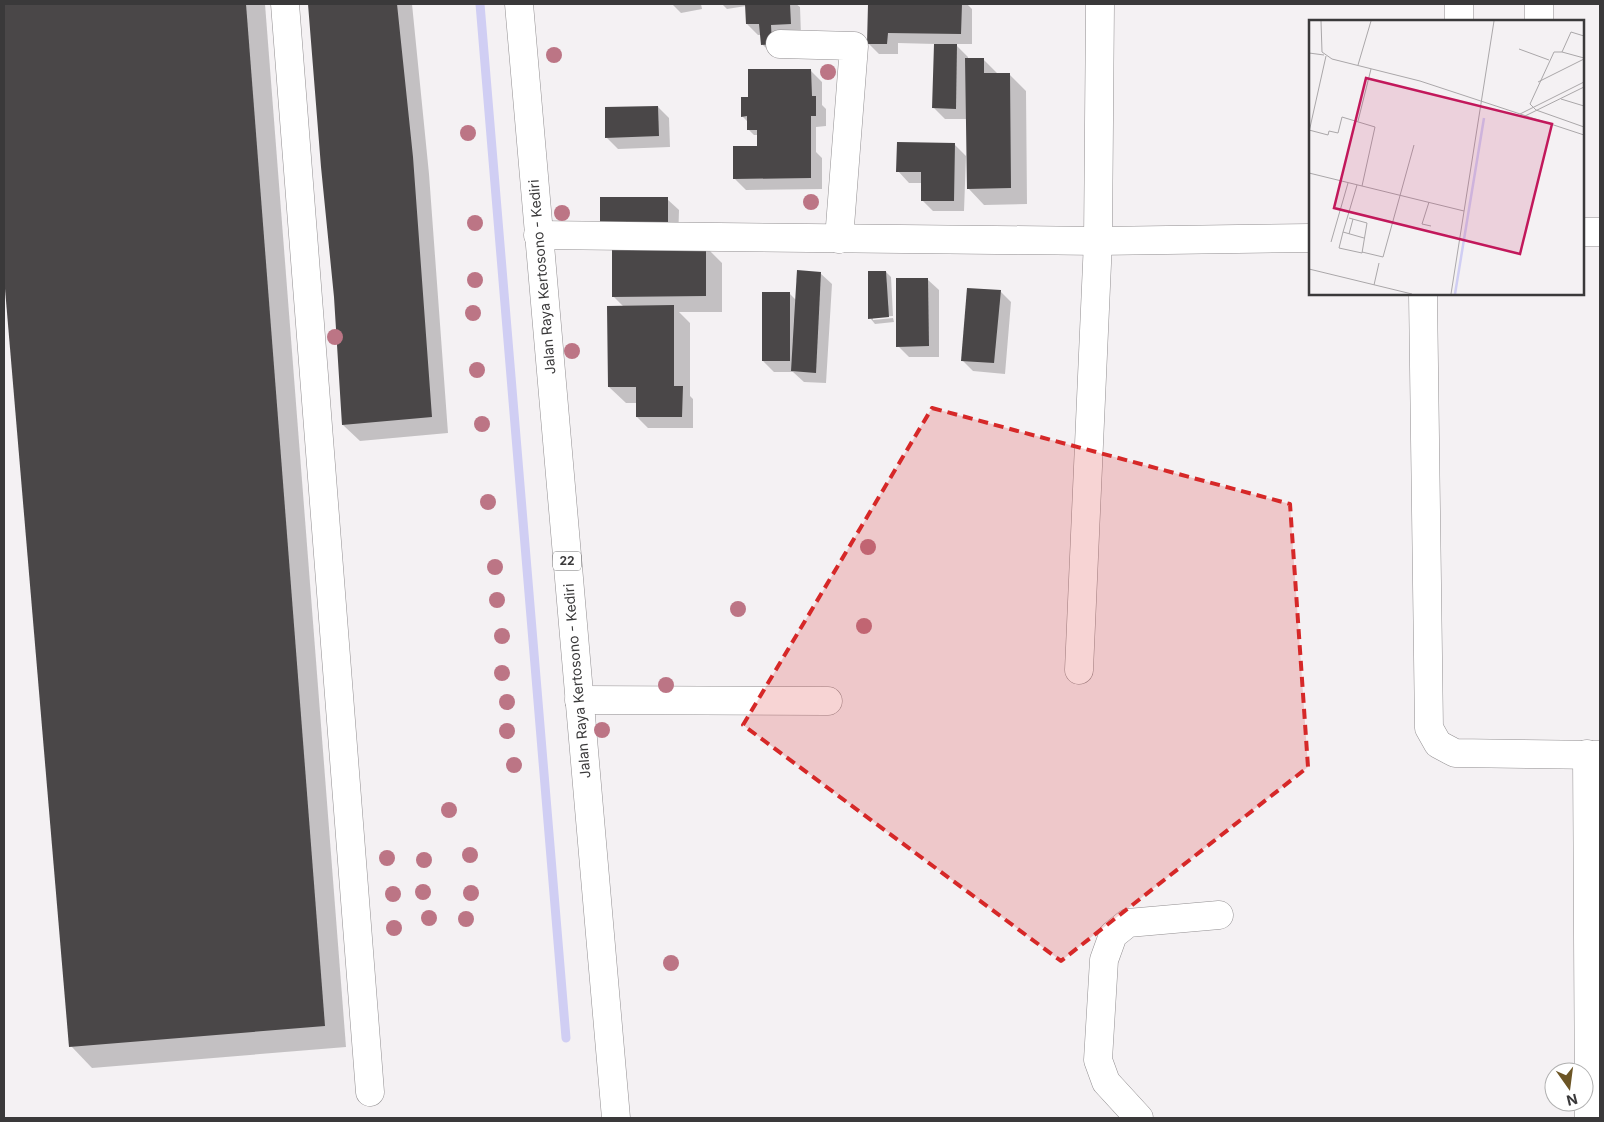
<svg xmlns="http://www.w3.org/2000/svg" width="1604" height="1122" font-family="Inter,sans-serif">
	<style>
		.shadow { fill: #0003 }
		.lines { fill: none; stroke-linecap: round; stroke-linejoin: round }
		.stream { stroke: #d0cef3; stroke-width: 9 }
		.building { fill: #4a4748 }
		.minor-casing { stroke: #928f91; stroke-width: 29 }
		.highway-casing { stroke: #928f91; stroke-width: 29 }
		.minor { stroke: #fff; stroke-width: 28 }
		.highway { stroke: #fff; stroke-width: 28 }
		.tree { fill: #bc7585 }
		.marked { fill: #d62828; fill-opacity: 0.2; stroke: #d62828; stroke-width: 4; stroke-dasharray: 10 6; stroke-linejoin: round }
		.labels { text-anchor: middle; stroke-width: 5; stroke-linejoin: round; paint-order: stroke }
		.shield { fill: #fff; stroke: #757475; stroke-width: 1 }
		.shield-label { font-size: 12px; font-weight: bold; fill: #3a393a }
		.street-label { font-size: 14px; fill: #3a393a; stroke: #fff }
		.inset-river { fill: none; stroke: #d0cef3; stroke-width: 2.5 }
		.inset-road { fill: none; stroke: #aaa7a9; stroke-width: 1 }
		.view { fill: #c2185b; fill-opacity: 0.15; stroke: #c2185b; stroke-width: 2.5 }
		.inset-edge { fill: none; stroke: #3a393a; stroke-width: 2.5 }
	</style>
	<rect width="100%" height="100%" fill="#f4f1f3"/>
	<g class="shadow">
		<path d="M4,4H265L346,1047L92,1068L71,1046L4,263Z"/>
		<path d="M310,4H412L429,174L448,433L360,441L343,425L335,297L322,166Z"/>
		<path d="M672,4H701L702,9L681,13Z"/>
		<path d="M722,4H796L800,7L801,35L773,55L762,44L761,35H758L747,24L746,6L727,9Z"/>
		<path d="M869,4H967L972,9V44H955L968,57V59H983L998,74H1009L1026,91L1027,204L984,205L968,188L967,119H945L934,108L935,44L898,43V54H879L868,43Z"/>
		<path d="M811,71L822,82V105L826,109V126L816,127V152L822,158V189L746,190L734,178L760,147L758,135H754L749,130L748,122L742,116L750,98Z"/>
		<path d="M658,107L669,118L670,147L618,149L607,138Z"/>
		<path d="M954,144L966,156L964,211H933L922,200V183H909L898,171Z"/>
		<path d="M667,199L679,210L678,242L612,241Z"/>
		<path d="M705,246L722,263V312H679L690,323V396L693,399V428H648L637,417V403H626L609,387L624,307L613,296Z"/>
		<path d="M886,272L891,277L893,316L873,317V320L893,318L894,322L875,324L870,318Z"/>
		<path d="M820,273L832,284L826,383L804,382L793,372H774L763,361L789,293L796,300Z"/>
		<path d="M927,279L939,290V357H909L898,346Z"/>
		<path d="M1000,291L1011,302L1005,374L973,371L962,360Z"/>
	</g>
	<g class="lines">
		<path class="stream" d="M480,4L566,1038"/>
	</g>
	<g class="building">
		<path d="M4,4H246L325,1026L69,1047L4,277Z"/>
		<path d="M308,4H397L413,157L432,417L342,425L334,297L321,167Z"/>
		<path d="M745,4H790L791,24L771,25L772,44L761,45L759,24H746Z"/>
		<path d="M868,4H962L961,34L888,33L887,44H867Z"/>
		<path d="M934,44H957L956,109L932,108Z"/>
		<path d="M965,58H984V73H1010L1011,188L967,189Z"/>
		<path d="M748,69H811L812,96H816V116H811V178L733,179V146H757V130H747V116L741,117V97H748Z"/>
		<path d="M658,106L659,136L605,138V107Z"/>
		<path d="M897,142L955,143L954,201H921V172H896Z"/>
		<rect x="600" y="197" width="68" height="34"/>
		<path d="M706,245V296L612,297V246Z"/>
		<path d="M797,270L821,272L816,373L791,371Z"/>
		<path d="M868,271H886L889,317L868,319Z"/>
		<path d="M896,278H928L929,346L896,347Z"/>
		<path d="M967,288L1001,290L994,363L961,361Z"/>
		<rect x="762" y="292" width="28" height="69"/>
		<path d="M674,305V386H683L682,417H636V387H608L607,306Z"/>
	</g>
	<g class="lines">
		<g class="minor-casing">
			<g id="minor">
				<path d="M285,4L370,1092"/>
				<path d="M1459,4V21"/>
				<path d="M1539,21V4"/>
				<path d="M780,44L854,46L839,239"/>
				<path d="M1583,232H1600"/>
				<path d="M538,235L1098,241L1310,238"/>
				<path d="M1423,294L1429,728L1438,744L1455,753L1600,755"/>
				<path d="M1079,670L1098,241L1100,4"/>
				<path d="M579,700L828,701"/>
				<path d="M1587,754L1589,1118"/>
				<path d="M1139,1118L1106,1082L1098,1060L1104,960L1113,935L1128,923L1219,915"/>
			</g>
		</g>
		<g class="highway-casing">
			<path id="highway" d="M519,4L616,1118"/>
		</g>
		<use href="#minor" class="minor"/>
		<use href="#highway" class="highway"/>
	</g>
	<g class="tree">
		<circle cx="554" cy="55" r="8"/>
		<circle cx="828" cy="72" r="8"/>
		<circle cx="468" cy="133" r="8"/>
		<circle cx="811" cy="202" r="8"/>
		<circle cx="562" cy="213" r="8"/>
		<circle cx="475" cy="223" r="8"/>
		<circle cx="475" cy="280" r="8"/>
		<circle cx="473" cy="313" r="8"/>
		<circle cx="335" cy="337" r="8"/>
		<circle cx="572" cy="351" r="8"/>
		<circle cx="477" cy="370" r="8"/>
		<circle cx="482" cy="424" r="8"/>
		<circle cx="488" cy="502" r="8"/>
		<circle cx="868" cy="547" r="8"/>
		<circle cx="495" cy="567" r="8"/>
		<circle cx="497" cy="600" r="8"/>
		<circle cx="738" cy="609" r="8"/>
		<circle cx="864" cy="626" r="8"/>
		<circle cx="502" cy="636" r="8"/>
		<circle cx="502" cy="673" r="8"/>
		<circle cx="666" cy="685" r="8"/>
		<circle cx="507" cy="702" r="8"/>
		<circle cx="602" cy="730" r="8"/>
		<circle cx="507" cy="731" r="8"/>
		<circle cx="514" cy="765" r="8"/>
		<circle cx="449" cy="810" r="8"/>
		<circle cx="470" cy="855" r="8"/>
		<circle cx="387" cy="858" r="8"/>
		<circle cx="424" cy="860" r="8"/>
		<circle cx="423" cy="892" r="8"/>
		<circle cx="471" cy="893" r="8"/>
		<circle cx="393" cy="894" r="8"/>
		<circle cx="429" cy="918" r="8"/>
		<circle cx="466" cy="919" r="8"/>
		<circle cx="394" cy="928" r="8"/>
		<circle cx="671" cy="963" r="8"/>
	</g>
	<path class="marked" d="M932,408L1290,504L1308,767L1061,961L743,725Z"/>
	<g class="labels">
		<rect class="shield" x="553" y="551.5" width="28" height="19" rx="4"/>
		<g class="shield-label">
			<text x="567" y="565">22</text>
		</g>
		<g class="street-label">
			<text transform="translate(542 277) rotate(-95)" y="5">Jalan Raya Kertosono - Kediri</text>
			<text transform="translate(577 681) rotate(-95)" y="5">Jalan Raya Kertosono - Kediri</text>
		</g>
	</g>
	<g transform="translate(1309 20)">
		<rect width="275" height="275" fill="#f4f1f3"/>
		<path class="inset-river" d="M146,274L175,98"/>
		<path class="inset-road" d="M12,1L13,32L23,39L111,61L275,115M275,16L262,12L253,32H245L221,84L227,90L275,107M210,29L240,40M253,32L275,38M0,33L15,35M49,45L62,1M229,62L275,39M252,79L275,86M211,94L275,62M216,96L275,67M49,101L62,49M0,110L19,115L20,111L29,113L33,97L66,107L53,166M0,112L17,36M0,153L155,191M120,182L113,204L122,206M40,198L58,203L53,233L30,228L34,212L55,218M34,212L48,165M40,214L44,199M22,222L39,163M53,232L74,237L105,125M0,249L103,274M65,265L70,243M142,274L185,1"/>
		<path class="view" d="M57,58L243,104L211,234L25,188Z"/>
		<rect width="275" height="275" class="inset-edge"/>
	</g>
	<rect width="1604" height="1122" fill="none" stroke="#3a393a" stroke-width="10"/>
	<g transform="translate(1569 1087) rotate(166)"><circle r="24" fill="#ffffff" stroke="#b0b0b0"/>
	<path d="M0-4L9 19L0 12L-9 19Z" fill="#6c5525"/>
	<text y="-8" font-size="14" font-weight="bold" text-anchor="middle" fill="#3a393a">N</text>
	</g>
</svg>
